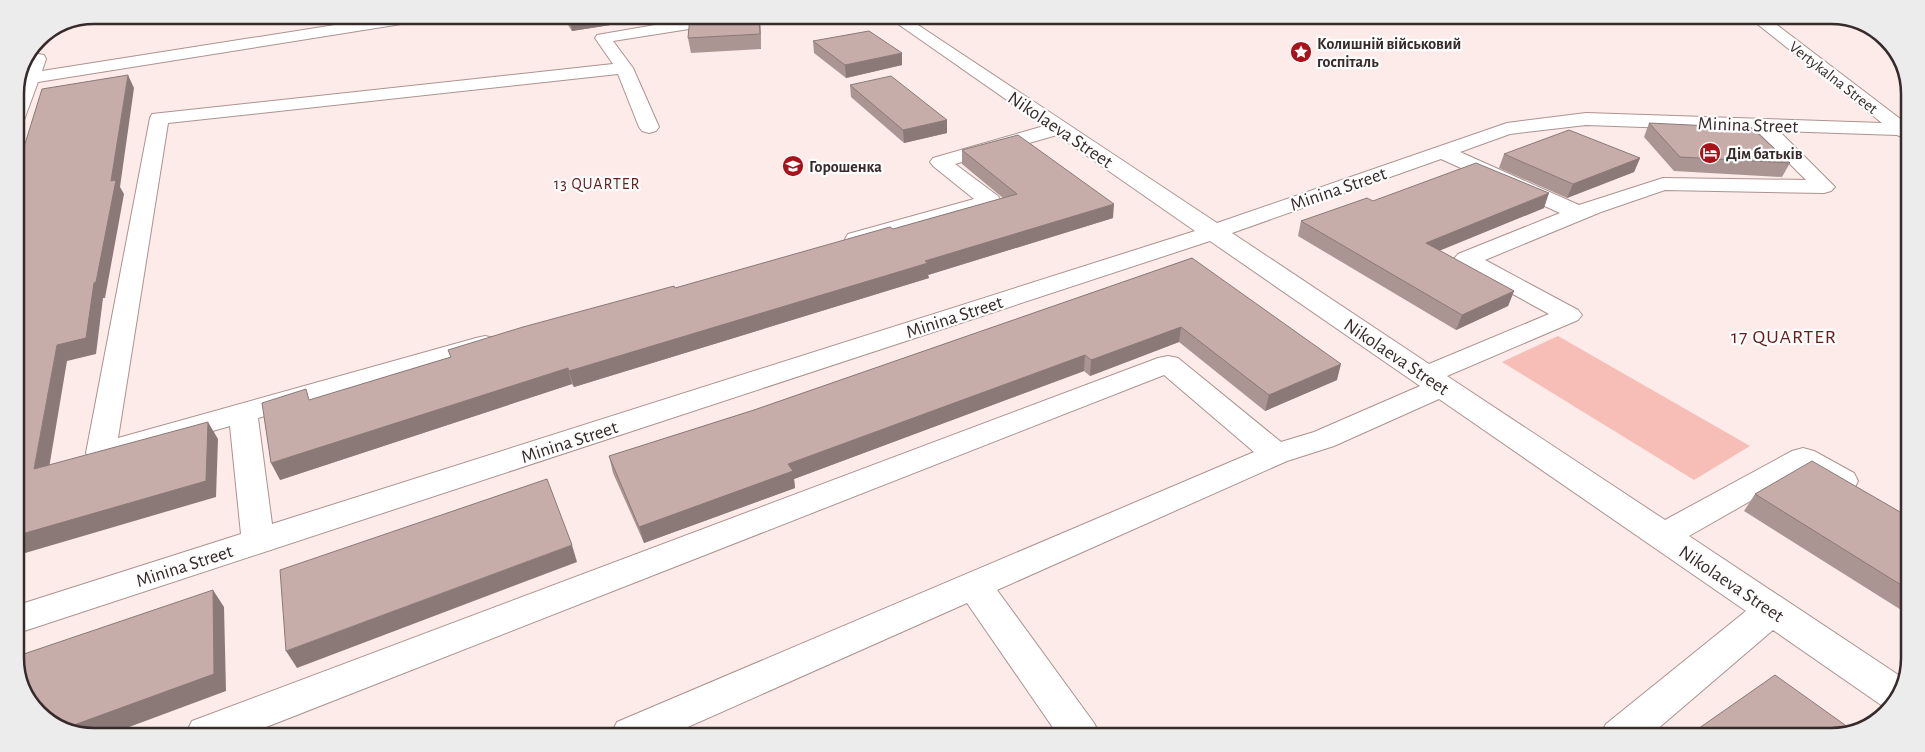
<svg xmlns="http://www.w3.org/2000/svg" width="1925" height="752" font-family="'Alegreya Sans',sans-serif">
	<style>
		.green { fill: #f7beb7 }
		.lines { fill: none; stroke-linecap: round; stroke-linejoin: round }
		.minor-casing { stroke: #ac9390; stroke-width: 2 }
		.minor { fill: #fff; fill-rule: evenodd }
		.wall { fill: #ab9592 }
		.shaded-wall { fill: #8b7977 }
		.building { fill: #c7adaa; stroke: #8b7977 }
		.labels { text-anchor: middle; stroke-width: 4.5; stroke-linejoin: round; paint-order: stroke }
		.far-poi-label { font-size: 16px; font-weight: bold; fill: #362b2a; stroke: #fdfdfd; text-anchor: start }
		.far-street-label { font-size: 16px; fill: #362b2a; stroke: #fdfdfd }
		.far-neighbourhood-label { font-size: 16px; letter-spacing: 1px; fill: #631f1c; stroke: #fdfdfd }
		.street-label { font-size: 19px; fill: #362b2a; stroke: #fdfdfd }
		.neighbourhood-label { font-size: 20px; letter-spacing: 1px; fill: #631f1c; stroke: #fdfdfd }
		.rim { fill: none; stroke: #362b2a; stroke-width: 2.5 }
	</style>
	<rect width="100%" height="100%" fill="#fcebe9"/>
	<path class="green" d="M1558,336L1750,446L1694,480L1502,362Z"/>
	<g class="lines">
		<g class="minor-casing">
			<g id="minor">
				<path d="M392,16H428L425,19L420,21L38,82L24,120L22,124L15,126V96L32,53L44,55L46,59L42,71Z"/>
				<path d="M707,16L735,18L733,21L727,23L613,41L633,68L659,127L656,131L649,133L642,131L639,127L618,74L168,123L118,438L476,338L485,336L494,338L498,344L494,350L258,418L272,524L1195,231L1057,135L955,164L998,196L1001,201L998,206L864,244L856,246L848,244L845,239L848,234L974,199L933,166L930,162L933,158L1044,126L888,17H906L1217,223L1507,123L1586,113L1882,123L1751,19H1769L1907,124H1910L1909,138L1906,139L1897,135L1779,131L1835,187L1831,191L1824,193L1665,190L1601,212L1485,260L1578,310L1582,315L1578,320L1447,376L1665,520L1792,451L1803,448L1814,451L1854,473L1858,481L1854,489C1833,495 1820,482 1803,471L1689,536L1906,680V684L1887,708L1884,707L1773,630L1648,737L1600,736L1606,724L1746,611L1439,399L1334,446L1287,461L997,590L1094,723L1100,735H1058L967,603L672,734H611L617,722L1254,452L1164,375L251,733H186L192,721L1158,358L1168,356L1178,358L1281,442L1314,432L1420,386L1210,241L15,634V606L241,534L230,426L101,463L90,460L86,453L150,118L152,114L613,64L595,38L597,35ZM1586,125L1757,131L1806,180L1663,178L1579,205L1460,152L1510,134ZM1441,159L1560,213L1458,254L1454,259L1458,264L1549,314L1429,364L1232,233Z"/>
			</g>
		</g>
		<use href="#minor" class="minor"/>
	</g>
	<g class="wall">
		<path d="M562,16H615L617,24L572,31Z"/>
		<path d="M760,17L761,49L691,53L688,38Z"/>
		<path d="M813,41L902,65L846,78L814,53Z"/>
		<path d="M850,85L947,120V133L904,143L851,97Z"/>
		<path d="M1649,123L1790,163L1782,177L1674,171L1644,137Z"/>
		<path d="M962,150L1113,218L928,275L929,278L574,387L572,384L280,480L311,400L675,288L893,229L1003,198L962,164Z"/>
		<path d="M1504,154L1640,158L1634,172L1567,198L1499,168Z"/>
		<path d="M1373,201L1544,208L1439,251L1514,291L1508,306L1456,330L1298,236L1301,221Z"/>
		<path d="M1192,258L1337,380L1265,411L1179,342L1090,376L1084,371L794,479L795,488L644,543L613,473L609,456L754,410Z"/>
		<path d="M1755,494L1907,516L1906,613L1744,511Z"/>
		<path d="M1695,731L1831,737H1692Z"/>
	</g>
	<g class="shaded-wall">
		<path d="M94,15H124L75,23Z"/>
		<path d="M569,16H615L617,24L572,31Z"/>
		<path d="M759,17H760L761,49L760,34Z"/>
		<path d="M902,53V65L846,78L845,65Z"/>
		<path d="M128,75L134,88L120,187L124,194L105,298H103L96,354L67,361L46,486L34,469L57,345L94,283Z"/>
		<path d="M947,120V133L904,143L903,130Z"/>
		<path d="M1640,158L1634,172L1567,198L1573,184Z"/>
		<path d="M1549,193L1544,208L1421,258L1426,243Z"/>
		<path d="M1114,204L1113,218L928,275L929,278L574,387L569,371L925,261Z"/>
		<path d="M1514,291L1508,306L1456,330L1462,315Z"/>
		<path d="M1181,327L1179,342L1090,376L1091,360Z"/>
		<path d="M1085,355L1084,371L794,479L795,488L644,543L639,527L788,464Z"/>
		<path d="M1341,364L1337,380L1265,411L1269,395Z"/>
		<path d="M568,368L572,384L280,480L271,463Z"/>
		<path d="M208,422L218,439L216,497L15,556V536Z"/>
		<path d="M572,545L577,562L297,668L286,651Z"/>
		<path d="M213,590L224,607L226,691L113,733H68L63,729Z"/>
	</g>
	<g class="building">
		<path d="M690,16L759,17L760,34L688,38Z"/>
		<path d="M869,31L902,53L845,65L813,41Z"/>
		<path d="M128,75L111,181L116,180L96,282L94,283L86,338L57,345L34,469L208,422L206,481L15,536V176L42,89Z"/>
		<path d="M891,76L947,120L903,130L850,85Z"/>
		<path d="M1649,123L1752,128L1790,163L1680,157Z"/>
		<path d="M1569,130L1640,158L1573,184L1504,154Z"/>
		<path d="M1018,135L1114,204L925,261L928,263L569,371L568,368L271,463L262,403L306,389L309,400L451,357L448,350L523,327L674,286L675,288L890,227L893,229L1017,194L962,150Z"/>
		<path d="M1476,163L1549,193L1426,243L1514,291L1462,315L1301,221L1367,198L1373,201Z"/>
		<path d="M1192,258L1341,364L1269,395L1181,327L1091,360L1085,355L788,464L793,471L639,527L609,456L754,410Z"/>
		<path d="M1812,461L1907,516L1906,588L1755,494Z"/>
		<path d="M547,479L572,545L286,651L280,570Z"/>
		<path d="M213,590L214,674L63,729L32,706L15,663V657Z"/>
		<path d="M1775,675L1852,730L1831,737H1702L1695,731Z"/>
	</g>
	<defs>
		<g id="sight-disc" transform="scale(1.125)"><circle r="9.5" fill="#a8121b" stroke="#fdfdfd"/><path d="M0-6L1.8-2.2L6-1.7L2.9 1.2L3.7 5.4L0 3.3L-3.7 5.4L-2.9 1.2L-6-1.7L-1.8-2.2Z" fill="#fff"/></g>
		<g id="hotel-disc" transform="scale(1.125)"><circle r="9.5" fill="#a8121b" stroke="#fdfdfd"/><path d="M-6-4.5h1.5V1H6V5H4.5V3h-9V5H-6ZM-4 0a1.8 1.8 0 1 1 3.6 0ZM.5 0V-2.5h3Q6-2.5 6 0Z" fill="#fff"/></g>
		<g id="school-disc" transform="scale(1.125)"><circle r="9.5" fill="#a8121b" stroke="#fdfdfd"/><path d="M0-5L7-2L0 1L-7-2ZM-4 1L0 2.5L4 1V4Q0 6-4 4Z" fill="#fff"/></g>
	</defs>
	<g fill-rule="evenodd">
		<use href="#sight-disc" x="1301" y="52"/>
		<use href="#hotel-disc" x="1710" y="153"/>
		<use href="#school-disc" x="793" y="166"/>
	</g>
	<g class="labels">
		<g class="far-poi-label">
			<text x="1317" y="49">Колишній військовий<tspan x="1317" dy="18">госпіталь</tspan></text>
			<text x="1726" y="159">Дім батьків</text>
			<text x="809" y="172">Горошенка</text>
		</g>
		<g class="far-street-label">
			<text transform="translate(1834 77) rotate(38)" y="6">Vertykalna Street</text>
		</g>
		<g class="far-neighbourhood-label">
			<text x="597" y="189">13 QUARTER</text>
		</g>
		<g class="street-label">
			<text transform="translate(1748 124) rotate(2)" y="7">Minina Street</text>
			<text transform="translate(1061 129) rotate(34)" y="7">Nikolaeva Street</text>
			<text transform="translate(1338 188) rotate(-19)" y="7">Minina Street</text>
			<text transform="translate(954 316) rotate(-18)" y="7">Minina Street</text>
			<text transform="translate(1397 356) rotate(34)" y="7">Nikolaeva Street</text>
			<text transform="translate(569 441) rotate(-18)" y="7">Minina Street</text>
			<text transform="translate(184 565) rotate(-18)" y="7">Minina Street</text>
			<text transform="translate(1732 583) rotate(34)" y="7">Nikolaeva Street</text>
		</g>
		<g class="neighbourhood-label">
			<text x="1784" y="343">17 QUARTER</text>
		</g>
	</g>
	<path d="M0 0H1925V752H0ZM94 24H1831A70 70 0 0 1 1901 94V658A70 70 0 0 1 1831 728H94A70 70 0 0 1 24 658V94A70 70 0 0 1 94 24Z" fill="#edecec" fill-rule="evenodd"/>
	<path class="rim" d="M94 24H1831A70 70 0 0 1 1901 94V658A70 70 0 0 1 1831 728H94A70 70 0 0 1 24 658V94A70 70 0 0 1 94 24Z"/>
</svg>
